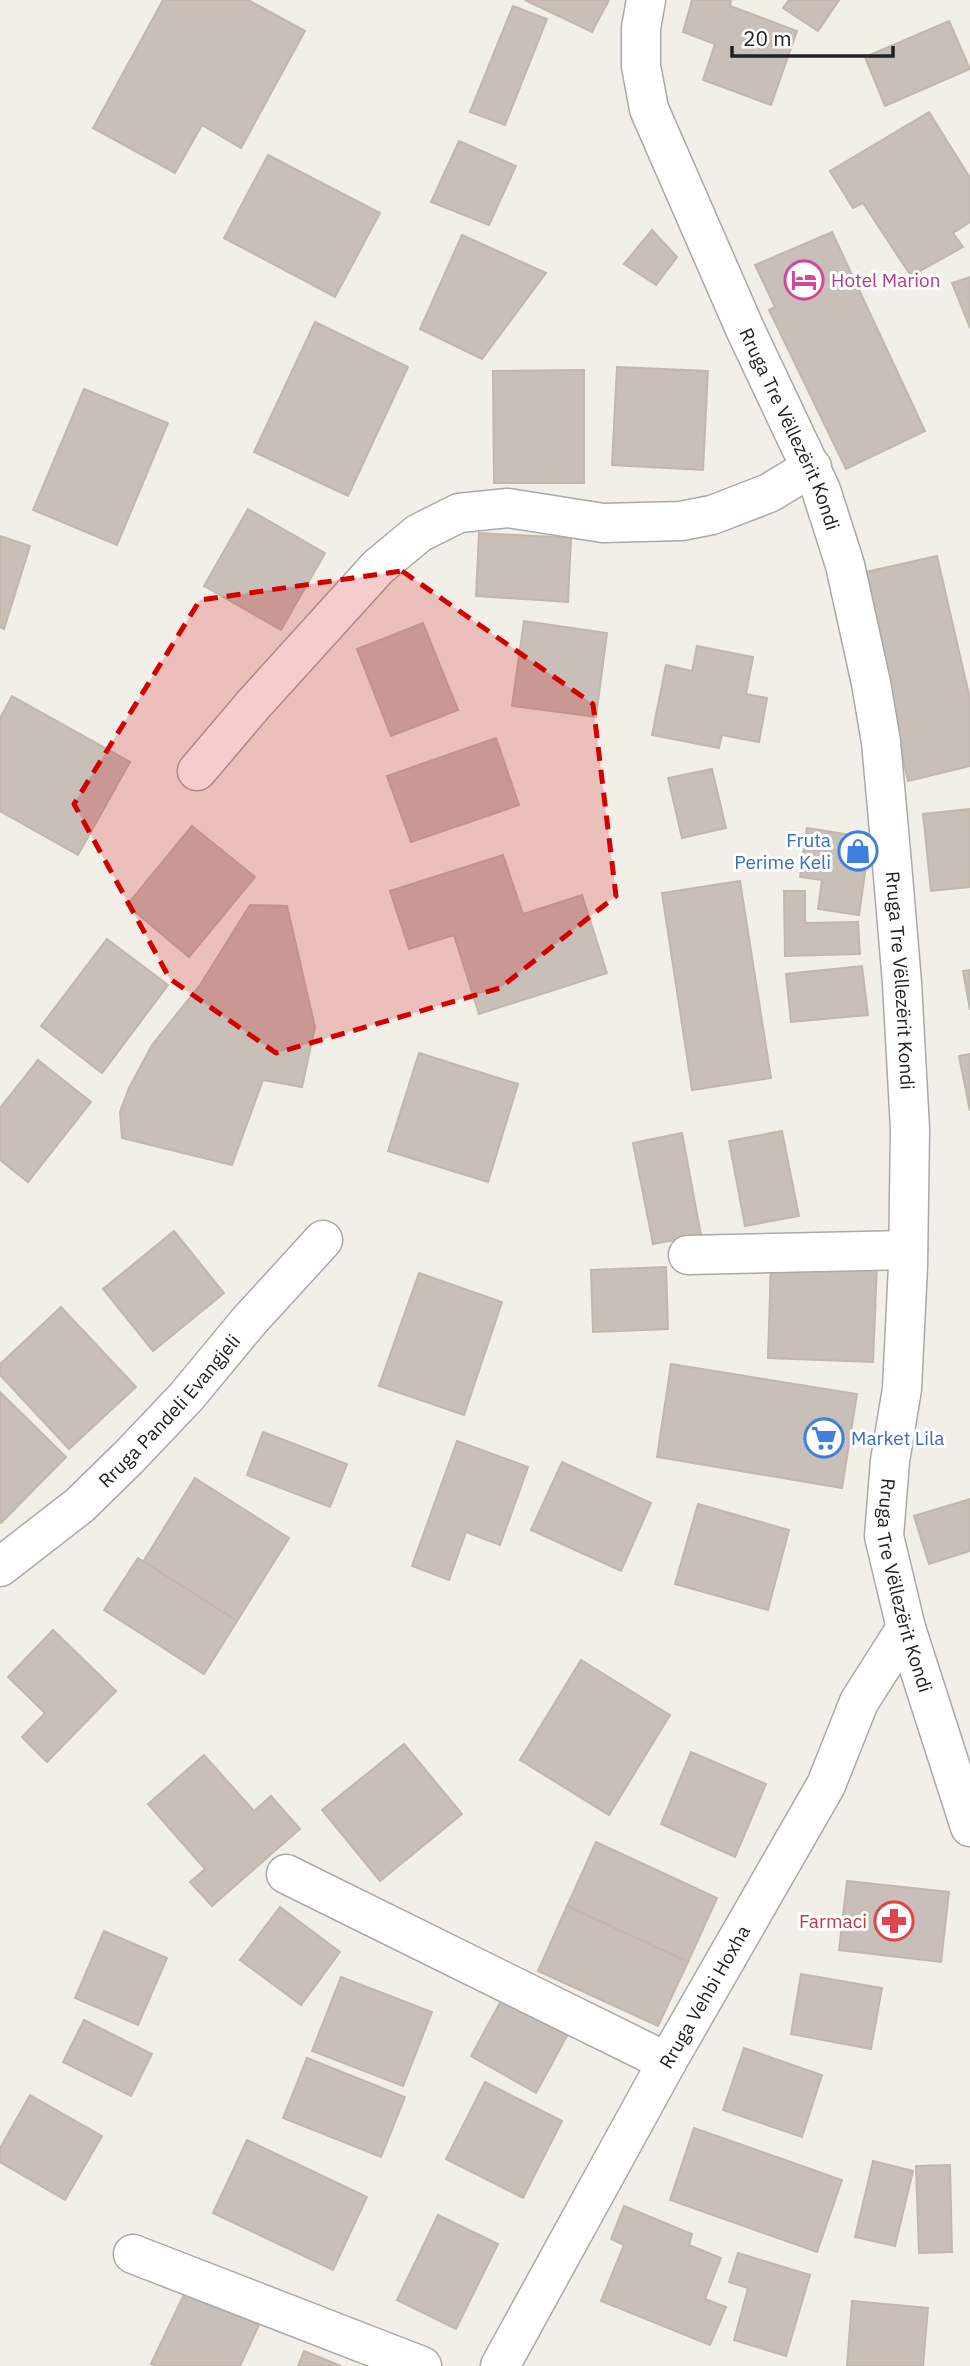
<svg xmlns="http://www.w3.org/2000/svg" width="970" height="2366" font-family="'IBM Plex Sans',sans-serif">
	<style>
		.building { fill: #c7bfb8; stroke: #c4b6ab; stroke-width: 2 }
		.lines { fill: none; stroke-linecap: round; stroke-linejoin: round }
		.minor-casing { stroke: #a9a9a9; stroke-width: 41 }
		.minor { stroke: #fff; stroke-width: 38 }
		.marked { fill: #d40000; fill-opacity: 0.2; stroke: #d40000; stroke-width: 5; stroke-dasharray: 14 9; stroke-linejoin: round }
		.labels { text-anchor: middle; stroke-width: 6; stroke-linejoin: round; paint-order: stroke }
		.hotel-label { font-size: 19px; fill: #b23c85; stroke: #fff; text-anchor: start }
		.street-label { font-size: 19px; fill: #222; stroke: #fff }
		.shop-label { font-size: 19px; fill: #366cbe; stroke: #fff; text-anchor: end }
		.health-label { font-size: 19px; fill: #be3a42; stroke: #fff; text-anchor: end }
	</style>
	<rect width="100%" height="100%" fill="#f2efe9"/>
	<g class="building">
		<path d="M163,0H248L305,31L241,148L202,125L175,173L93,128Z"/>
		<path d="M525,0H609L592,32Z"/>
		<path d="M692,0H731L730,6L797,31L771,105L703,80L715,44L683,32Z"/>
		<path d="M789,0H839L818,31L783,8Z"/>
		<path d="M513,6L547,19L505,125L470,112Z"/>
		<path d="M949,21L970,69L885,106L865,57Z"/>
		<path d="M929,112L970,178V222L953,233L963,247L911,276L863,203L853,208L830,171Z"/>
		<path d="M459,141L516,166L489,225L431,202Z"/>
		<path d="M268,155L380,213L335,297L224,238Z"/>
		<path d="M652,230L677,257L656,285L624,264Z"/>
		<path d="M832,232L925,431L846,469L769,310L775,307L755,265Z"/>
		<path d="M462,235L546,273L482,359L420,329Z"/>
		<path d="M970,277V328L952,283Z"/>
		<path d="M315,322L408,367L348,496L254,452Z"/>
		<path d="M617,367L708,371L703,470L612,465Z"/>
		<path d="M584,370V483H494L493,371Z"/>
		<path d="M84,389L168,423L117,545L33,510Z"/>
		<path d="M248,509L325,553L281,630L204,586Z"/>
		<path d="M479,533L571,538L568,602L476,596Z"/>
		<path d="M0,536L30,546L4,629L0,627Z"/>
		<path d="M937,556L970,699V766L908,781L861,573Z"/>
		<path d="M524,621L607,633L596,717L512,706Z"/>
		<path d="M423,623L458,710L391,736L357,649Z"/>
		<path d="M697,646L753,657L746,694L767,698L759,742L722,735L719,748L652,735L666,665L692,671Z"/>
		<path d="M12,696L130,762L78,855L0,811V718Z"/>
		<path d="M496,738L519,805L411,842L387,776Z"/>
		<path d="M712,769L726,828L682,838L668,778Z"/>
		<path d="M970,809V887L931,891L923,814Z"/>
		<path d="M192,826L255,877L189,957L127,905Z"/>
		<path d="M807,828L870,838L859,915L818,909L822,880L800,877Z"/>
		<path d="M503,855L523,914L582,895L607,973L479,1014L454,935L409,949L390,891Z"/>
		<path d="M740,881L771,1078L692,1090L662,893Z"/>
		<path d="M784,891H805V923L858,922L860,954L785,956Z"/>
		<path d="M250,905L287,906L315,1027L302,1087L263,1080L232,1165L122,1138L120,1112L129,1088L152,1045L200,985Z"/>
		<path d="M107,939L168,985L102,1073L41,1026Z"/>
		<path d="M862,966L868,1015L791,1022L786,974Z"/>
		<path d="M970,970V1010L963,971Z"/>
		<path d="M419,1053L518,1084L488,1182L388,1151Z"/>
		<path d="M970,1054V1111L959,1056Z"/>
		<path d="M38,1060L91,1102L28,1182L0,1160V1108Z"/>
		<path d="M782,1131L799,1216L745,1226L729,1141Z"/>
		<path d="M682,1133L701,1235L653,1244L633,1143Z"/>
		<path d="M174,1231L224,1293L153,1351L103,1289Z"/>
		<path d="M771,1261L877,1264L873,1362L768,1358Z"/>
		<path d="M666,1267L668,1329L593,1332L591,1270Z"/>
		<path d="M419,1273L502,1302L464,1415L379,1386Z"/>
		<path d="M61,1307L136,1387L69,1449L0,1375V1364Z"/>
		<path d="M671,1364L857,1394L842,1488L657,1457Z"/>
		<path d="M0,1392L66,1457L1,1523H0Z"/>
		<path d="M263,1432L347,1464L330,1507L247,1475Z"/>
		<path d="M457,1441L528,1467L500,1545L466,1532L449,1580L412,1566Z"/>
		<path d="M562,1462L651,1503L621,1571L531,1530Z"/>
		<path d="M195,1478L289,1538L237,1621L143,1562Z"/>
		<path d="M970,1499V1551L929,1564L914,1516Z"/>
		<path d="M698,1504L789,1530L768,1610L675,1584Z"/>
		<path d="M138,1558L237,1621L204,1674L104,1610Z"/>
		<path d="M53,1630L116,1691L47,1762L22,1737L45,1713L8,1677Z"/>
		<path d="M581,1660L670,1715L609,1815L520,1760Z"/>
		<path d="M404,1744L462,1814L380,1881L322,1810Z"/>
		<path d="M691,1752L766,1784L735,1857L661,1824Z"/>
		<path d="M204,1755L254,1811L271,1796L300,1829L212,1906L190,1882L205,1869L148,1804Z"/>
		<path d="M596,1842L717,1898L688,1962L567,1906Z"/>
		<path d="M847,1881L949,1892L941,1962L839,1950Z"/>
		<path d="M567,1906L688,1962L658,2026L538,1971Z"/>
		<path d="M280,1907L340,1952L301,2005L240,1960Z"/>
		<path d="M104,1931L167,1958L138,2025L75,1998Z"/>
		<path d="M801,1974L882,1988L871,2049L791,2034Z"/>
		<path d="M341,1977L432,2012L403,2086L312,2051Z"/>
		<path d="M502,1999L567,2036L536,2093L471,2056Z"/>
		<path d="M84,2020L152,2054L131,2096L63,2062Z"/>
		<path d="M744,2048L822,2075L802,2137L723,2110Z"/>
		<path d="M307,2058L405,2097L381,2157L283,2118Z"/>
		<path d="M485,2082L562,2121L523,2198L446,2159Z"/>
		<path d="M30,2095L102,2136L65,2200L0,2162V2148Z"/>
		<path d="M694,2128L842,2180L817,2252L670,2200Z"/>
		<path d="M247,2140L367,2197L333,2270L213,2213Z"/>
		<path d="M873,2161L913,2171L895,2246L855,2237Z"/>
		<path d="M950,2165L952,2252L919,2253L916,2166Z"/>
		<path d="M624,2206L692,2234L689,2245L721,2258L705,2299L726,2307L710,2345L601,2301L624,2245L611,2239Z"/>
		<path d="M438,2215L498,2244L456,2329L397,2300Z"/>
		<path d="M738,2253L810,2275L786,2356L734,2340L748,2288L729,2282Z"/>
		<path d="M186,2290L259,2325L240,2366H157L151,2364Z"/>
		<path d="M852,2301L928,2308L923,2366H847Z"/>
		<path d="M304,2351L341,2366H298Z"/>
	</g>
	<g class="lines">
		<g class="minor-casing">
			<g id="minor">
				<path id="s1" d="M646,0L641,28V66L649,109L745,329L821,490L845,565L871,683L881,742L892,864L902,983L910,1129L908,1266L902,1389L890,1461L884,1536L906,1628L970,1827"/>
				<path d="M197,771L253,705L378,567L419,533L459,513L508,508L603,523L681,521L712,515L769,493L812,467"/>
				<path d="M688,1255L908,1250"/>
				<path id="s2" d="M0,1567L80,1505L129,1457L186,1397L249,1321L323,1240"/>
				<path d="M286,1874L667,2062"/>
				<path d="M133,2254L422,2366"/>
				<path id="s3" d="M500,2366L667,2062L826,1785L859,1702L906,1628"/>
			</g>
		</g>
		<use href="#minor" class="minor"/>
	</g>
	<path class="marked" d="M402,571L593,704L616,896L500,988L276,1053L170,979L74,804L200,600Z"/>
	<defs>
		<g id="hotel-ring" transform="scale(2.0125)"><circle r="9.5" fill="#fff" stroke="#d1479c" stroke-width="1.5"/><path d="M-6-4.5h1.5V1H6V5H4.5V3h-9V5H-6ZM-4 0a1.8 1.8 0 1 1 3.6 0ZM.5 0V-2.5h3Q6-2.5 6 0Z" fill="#d1479c"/></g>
		<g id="shop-ring" transform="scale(2.0125)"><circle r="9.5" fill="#fff" stroke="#3f7fe0" stroke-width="1.5"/><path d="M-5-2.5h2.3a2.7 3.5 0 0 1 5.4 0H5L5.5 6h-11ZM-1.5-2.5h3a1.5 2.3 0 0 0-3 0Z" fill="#3f7fe0"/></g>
		<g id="supermarket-ring" transform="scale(2.0125)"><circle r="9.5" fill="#fff" stroke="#3f7fe0" stroke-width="1.5"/><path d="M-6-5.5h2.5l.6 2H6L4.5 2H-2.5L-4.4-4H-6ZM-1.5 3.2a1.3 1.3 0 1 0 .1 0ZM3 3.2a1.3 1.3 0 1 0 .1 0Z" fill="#3f7fe0"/></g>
		<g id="pharmacy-ring" transform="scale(2.0125)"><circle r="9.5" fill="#fff" stroke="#e0444e" stroke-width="1.5"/><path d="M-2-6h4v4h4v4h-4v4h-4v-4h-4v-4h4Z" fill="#e0444e"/></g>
	</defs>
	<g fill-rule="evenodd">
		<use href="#hotel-ring" x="804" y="280"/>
		<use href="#shop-ring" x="858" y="851"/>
		<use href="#supermarket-ring" x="824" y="1438"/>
		<use href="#pharmacy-ring" x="894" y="1921"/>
	</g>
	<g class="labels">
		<g class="hotel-label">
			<text x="831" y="287">Hotel Marion</text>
		</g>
		<g class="street-label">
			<text dy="7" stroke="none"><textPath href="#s1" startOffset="460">Rruga Tre Vëllezërit Kondi</textPath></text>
			<text dy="7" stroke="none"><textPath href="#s1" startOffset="1027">Rruga Tre Vëllezërit Kondi</textPath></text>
			<text dy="7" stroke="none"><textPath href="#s2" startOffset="231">Rruga Pandeli Evangjeli</textPath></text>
			<text dy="7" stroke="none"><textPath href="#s1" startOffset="1636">Rruga Tre Vëllezërit Kondi</textPath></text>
			<text dy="7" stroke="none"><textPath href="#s3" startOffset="422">Rruga Vehbi Hoxha</textPath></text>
		</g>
		<g class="shop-label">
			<text x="831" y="847">Fruta<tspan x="831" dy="22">Perime Keli</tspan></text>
			<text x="851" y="1445" text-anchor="start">Market Lila</text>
		</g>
		<g class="health-label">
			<text x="867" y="1928">Farmaci</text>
		</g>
	</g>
	<path d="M732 46v10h161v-10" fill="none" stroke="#222222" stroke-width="3.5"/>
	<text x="743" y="46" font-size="21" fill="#222222" stroke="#ffffff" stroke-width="5" paint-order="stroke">20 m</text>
</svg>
